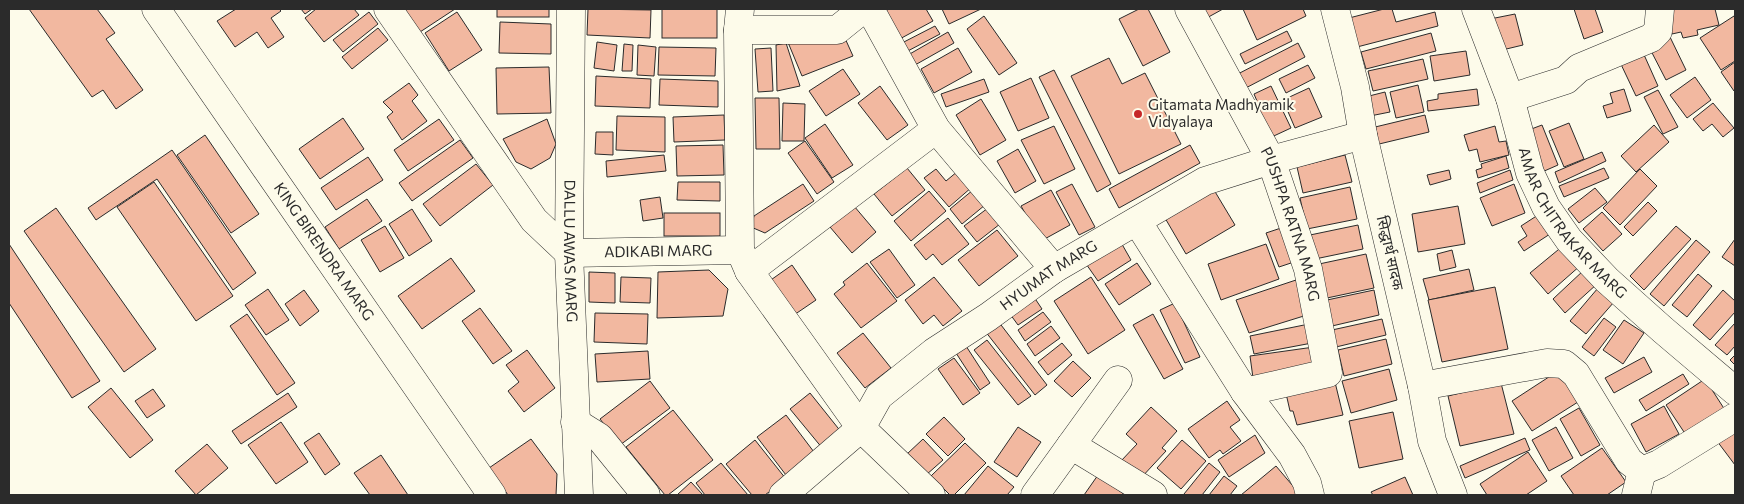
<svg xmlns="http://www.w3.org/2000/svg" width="1744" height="504" font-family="Commissioner,'Noto Sans Devanagari',sans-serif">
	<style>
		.building { fill: #f2b8a0; stroke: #2b2b2b }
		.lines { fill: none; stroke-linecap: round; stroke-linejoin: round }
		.minor-casing { stroke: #2b2b2b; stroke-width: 29 }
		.minor { stroke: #fdfbea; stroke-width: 28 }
		.poi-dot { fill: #c62828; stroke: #fdfbea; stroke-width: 2 }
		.labels { text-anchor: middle; stroke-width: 4; stroke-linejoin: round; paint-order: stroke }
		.poi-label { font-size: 15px; fill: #2b2b2b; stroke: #fdfbea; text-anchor: start }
		.street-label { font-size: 15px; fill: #2b2b2b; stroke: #fdfbea }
	</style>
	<rect width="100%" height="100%" fill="#fdfbea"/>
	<g class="building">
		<path d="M29,9H97L115,33L106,39L143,90L116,109L103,90L92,97Z"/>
		<path d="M236,9H279L281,11L271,18L284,37L268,48L257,32L235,47L217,21Z"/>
		<path d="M301,9H312L305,14Z"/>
		<path d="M316,9H354L359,15L324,42L305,18Z"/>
		<path d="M403,9H455L420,32Z"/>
		<rect x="497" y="9" width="52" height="8"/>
		<path d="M588,9L651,10L650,38L587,35Z"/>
		<rect x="662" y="9" width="55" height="29"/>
		<path d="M889,9H926L933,21L896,41L881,13Z"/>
		<path d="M942,9H981L949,24Z"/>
		<path d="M1139,9H1148L1170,52L1143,66L1119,19Z"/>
		<path d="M1197,9H1223L1203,20Z"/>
		<path d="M1243,9H1303L1306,16L1257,40Z"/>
		<path d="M1384,9H1392L1396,22L1435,12L1438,26L1357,47L1349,18Z"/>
		<path d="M1574,9H1595L1603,32L1584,39Z"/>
		<path d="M1666,9H1715L1719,25L1697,30L1698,35L1683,38L1681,32L1672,34Z"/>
		<path d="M369,12L378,24L343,52L333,40Z"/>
		<path d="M457,12L482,50L449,71L425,33Z"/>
		<path d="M1515,14L1523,45L1498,51L1490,19Z"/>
		<path d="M984,16L1017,63L999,75L967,29Z"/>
		<path d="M1734,16L1735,18V61L1721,70L1700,38Z"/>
		<path d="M500,22L551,24V54L499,53Z"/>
		<path d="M935,26L940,34L904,53L900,44Z"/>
		<path d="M378,28L388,40L352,69L342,57Z"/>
		<path d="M1287,31L1292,41L1245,64L1240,54Z"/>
		<path d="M948,32L954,43L915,65L908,55Z"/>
		<path d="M1431,33L1436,51L1366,69L1361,52Z"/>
		<path d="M844,36L853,56L802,76L787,40Z"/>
		<path d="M1670,37L1686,70L1666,80L1649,47Z"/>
		<path d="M597,42L617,45L614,71L594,68Z"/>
		<path d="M786,43L800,86L777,91L776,45Z"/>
		<path d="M1298,43L1305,57L1240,91L1232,77Z"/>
		<path d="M624,44L633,45L632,71H622Z"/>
		<path d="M638,45L656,47L654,76L637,75Z"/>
		<path d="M659,47L716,48L715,76L658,75Z"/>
		<path d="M771,48L773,91L758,92L755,49Z"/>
		<path d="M958,48L972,72L934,93L921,69Z"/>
		<path d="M1641,48L1658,86L1636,96L1618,58Z"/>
		<path d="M1466,51L1470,75L1434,81L1430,56Z"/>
		<path d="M1109,58L1122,84L1145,73L1181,144L1119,174L1071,76Z"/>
		<path d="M1423,59L1428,79L1373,91L1368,71Z"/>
		<path d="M1735,62V91H1734L1721,72Z"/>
		<path d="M1308,65L1315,78L1286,93L1279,79Z"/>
		<path d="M549,67L551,113L497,114L496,68Z"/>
		<path d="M843,69L860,94L826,116L809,91Z"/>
		<path d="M1054,70L1111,184L1097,192L1039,77Z"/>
		<path d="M596,76L651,79L650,108L595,106Z"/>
		<path d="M1695,77L1711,100L1687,118L1670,95Z"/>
		<path d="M1031,78L1049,118L1018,131L1000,92Z"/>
		<path d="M660,79L718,81V107L659,105Z"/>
		<path d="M984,79L989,92L946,107L941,94Z"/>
		<path d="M409,83L418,95L412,101L427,121L402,140L387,117L393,112L383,102Z"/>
		<path d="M1418,85L1424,112L1396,118L1390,92Z"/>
		<path d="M880,86L908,125L887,140L858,103Z"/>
		<path d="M1271,86L1291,128L1263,141L1247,106L1257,101L1254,94Z"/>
		<path d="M1309,88L1322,117L1295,128L1283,100Z"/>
		<path d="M1477,89L1479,105L1428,111L1427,101L1438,99V94Z"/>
		<path d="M1624,89L1631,111L1607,118L1603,106L1613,103L1610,93Z"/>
		<path d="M1658,90L1678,127L1663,134L1644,97Z"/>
		<path d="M1385,92L1390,112L1370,116L1365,97Z"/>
		<path d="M755,98H779L780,149H756Z"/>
		<path d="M981,99L1006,140L980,155L956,115Z"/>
		<path d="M783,103L805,104L804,141H782Z"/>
		<path d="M1713,103L1734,128L1723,137L1712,124L1703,131L1693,119Z"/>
		<path d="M724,115L725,140L674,142L673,117Z"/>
		<path d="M1425,115L1429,132L1375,145L1371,128Z"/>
		<path d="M617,116L665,117V152L616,150Z"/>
		<path d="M343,118L364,149L320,179L299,149Z"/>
		<path d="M439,119L454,140L408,171L394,150Z"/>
		<path d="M547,119L556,144L550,158L531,169L516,162L503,139Z"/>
		<path d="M1569,123L1584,159L1564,167L1549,131Z"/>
		<path d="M825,124L853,165L832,178L805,138Z"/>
		<path d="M1542,125L1558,165L1542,172L1526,131Z"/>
		<path d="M1654,125L1669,142L1636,172L1621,156Z"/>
		<path d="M1054,126L1075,169L1044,184L1021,140Z"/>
		<path d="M1495,126L1499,142L1506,141L1509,155L1480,162L1477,149L1469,151L1464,135Z"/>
		<path d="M596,132H613V155L595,154Z"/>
		<path d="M205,135L259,214L231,233L177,155Z"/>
		<path d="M460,140L473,158L412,201L399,183Z"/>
		<path d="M805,141L834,182L817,194L788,153Z"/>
		<path d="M723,145L724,175L677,176L676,146Z"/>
		<path d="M1190,145L1200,163L1119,208L1109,189Z"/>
		<path d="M1018,149L1036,181L1015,193L997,161Z"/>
		<path d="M172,150L256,273L233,290L157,179L96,220L88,208Z"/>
		<path d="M1602,152L1606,161L1559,183L1555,172Z"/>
		<path d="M664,155L666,171L607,177L606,161Z"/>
		<path d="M1345,155L1352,182L1303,193L1297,167Z"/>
		<path d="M1506,156L1509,168L1478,178L1476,170L1482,168L1481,164Z"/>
		<path d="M368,157L383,180L336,210L321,188Z"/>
		<path d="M476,164L493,185L440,226L423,204Z"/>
		<path d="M907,168L925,190L892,216L874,194Z"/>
		<path d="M1604,168L1609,178L1564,197L1559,186Z"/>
		<path d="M936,169L946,181L958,171L972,187L949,207L924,178Z"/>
		<path d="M1640,169L1657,186L1620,225L1603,208Z"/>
		<path d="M1449,170L1451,179L1430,185L1427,175Z"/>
		<path d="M1510,170L1513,180L1480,193L1477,183Z"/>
		<path d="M154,182L233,296L196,321L117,207Z"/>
		<path d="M678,182H720V201L677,200Z"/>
		<path d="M803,184L814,201L765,233L751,227L754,216Z"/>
		<path d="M1072,184L1095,227L1079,235L1056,192Z"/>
		<path d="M1514,184L1525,213L1492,226L1480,198Z"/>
		<path d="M1350,187L1357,219L1307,229L1300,198Z"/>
		<path d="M1595,188L1607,202L1579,223L1568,209Z"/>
		<path d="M973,190L985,205L962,224L950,209Z"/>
		<path d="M1051,190L1070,225L1041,241L1021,206Z"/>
		<path d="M1214,190L1235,225L1186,254L1165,218Z"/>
		<path d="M929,191L946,211L911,241L894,221Z"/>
		<path d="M660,197L663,218L643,221L640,200Z"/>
		<path d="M367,199L382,221L339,249L325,227Z"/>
		<path d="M1648,202L1657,211L1633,236L1624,227Z"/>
		<path d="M854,206L876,232L852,253L830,227Z"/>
		<path d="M1458,206L1465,244L1418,252L1412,214Z"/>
		<path d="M56,208L156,349L124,372L24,231Z"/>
		<path d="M988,208L1000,224L977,242L964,226Z"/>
		<path d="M412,209L432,241L409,256L389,224Z"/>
		<path d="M1602,212L1622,234L1603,251L1583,229Z"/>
		<rect x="664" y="213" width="56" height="23"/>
		<path d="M1538,215L1550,234L1524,251L1518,242L1527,236L1521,226Z"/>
		<path d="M948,218L969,244L942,265L933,254L926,260L914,245Z"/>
		<path d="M1358,225L1363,249L1315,259L1310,235Z"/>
		<path d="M385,226L404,258L380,272L361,240Z"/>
		<path d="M1287,226L1300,260L1279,267L1266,233Z"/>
		<path d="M1676,226L1691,239L1644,290L1630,276Z"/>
		<path d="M997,230L1018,256L979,286L958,260Z"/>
		<path d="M1119,239L1131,260L1098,281L1084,261Z"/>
		<path d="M1735,239V266L1722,257Z"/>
		<path d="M1696,240L1710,252L1664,306L1650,294Z"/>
		<path d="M9,244L100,381L72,398L9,303Z"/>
		<path d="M1266,244L1279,279L1221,300L1208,264Z"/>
		<path d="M1564,245L1581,265L1548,294L1530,273Z"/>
		<path d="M889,249L915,285L897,298L870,262Z"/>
		<path d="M1452,250L1456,267L1440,271L1437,254Z"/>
		<path d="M1366,254L1374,288L1327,298L1319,264Z"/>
		<path d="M451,258L475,291L422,329L398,296Z"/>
		<path d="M867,263L897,301L861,328L834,294L845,285L843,282Z"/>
		<path d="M1137,263L1151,284L1119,305L1105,284Z"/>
		<path d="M792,265L816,300L791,317L768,282Z"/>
		<path d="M1469,269L1474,290L1429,300L1423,279Z"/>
		<path d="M709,270L728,289L723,316L657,318L658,272Z"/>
		<path d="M1584,270L1597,284L1565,313L1553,299Z"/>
		<path d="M589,272L615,273V303L589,302Z"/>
		<path d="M1698,274L1712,286L1687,317L1672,305Z"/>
		<path d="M621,277L651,278L650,303L620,302Z"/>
		<path d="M934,277L962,311L943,326L934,315L923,324L905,300Z"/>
		<path d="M1091,277L1125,330L1088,354L1054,301Z"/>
		<path d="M1296,280L1307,315L1249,333L1236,300Z"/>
		<path d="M1495,287L1508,349L1442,362L1428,300Z"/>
		<path d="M1598,288L1614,302L1586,334L1570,321Z"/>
		<path d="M268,289L289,320L266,335L245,305Z"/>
		<path d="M304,290L319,311L300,326L285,304Z"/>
		<path d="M1374,290L1379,315L1332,326L1327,300Z"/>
		<path d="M1723,290L1735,301V312L1710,340L1693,325Z"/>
		<path d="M1034,297L1042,309L1018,325L1010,314Z"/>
		<path d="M1175,303L1200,357L1185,363L1160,310Z"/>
		<path d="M480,308L512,351L493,364L462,321Z"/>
		<path d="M1043,312L1051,322L1025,341L1018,330Z"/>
		<path d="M595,313L648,314L647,344L594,342Z"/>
		<path d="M247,314L295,383L277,395L230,326Z"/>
		<path d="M1153,314L1183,369L1164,379L1133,325Z"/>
		<path d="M1604,318L1616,327L1594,356L1582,347Z"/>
		<path d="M1382,319L1386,335L1336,347L1332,330Z"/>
		<path d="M1624,320L1644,333L1623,364L1603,350Z"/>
		<path d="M998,321L1047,385L1035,395L985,331Z"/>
		<path d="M1735,323V346L1727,355L1715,345Z"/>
		<path d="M1309,324L1312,343L1254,354L1250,336Z"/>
		<path d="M1051,326L1060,338L1035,356L1027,344Z"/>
		<path d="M863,333L891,368L865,388L837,353Z"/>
		<path d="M1386,339L1392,364L1344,376L1338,350Z"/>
		<path d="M987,340L1031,396L1018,405L974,350Z"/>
		<path d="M1062,343L1072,355L1048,375L1038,362Z"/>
		<path d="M966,346L990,383L980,390L956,353Z"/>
		<path d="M1314,347L1318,368L1253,378L1250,356Z"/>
		<path d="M527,350L555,388L524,412L508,391L519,382L506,365Z"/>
		<path d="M648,351L650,379L597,382L595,354Z"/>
		<path d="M1735,355V365L1730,360Z"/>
		<path d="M1644,357L1652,372L1614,393L1605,378Z"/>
		<path d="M954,358L980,393L963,405L938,369Z"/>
		<path d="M1073,361L1091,378L1072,397L1054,381Z"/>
		<path d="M1389,369L1397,400L1351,413L1342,381Z"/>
		<path d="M1558,371L1578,402L1532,431L1512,401Z"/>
		<path d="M1683,374L1689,384L1646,411L1639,400Z"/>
		<path d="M1334,378L1343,415L1297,425L1293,411H1290L1285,389Z"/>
		<path d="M1705,379L1725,410L1686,435L1666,405Z"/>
		<path d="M650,381L670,408L620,445L600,419Z"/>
		<path d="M1501,383L1514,434L1460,446L1448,396Z"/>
		<path d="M111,388L153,440L130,458L88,407Z"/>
		<path d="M153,389L165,406L147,418L135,401Z"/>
		<path d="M288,393L297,407L241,444L232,431Z"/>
		<path d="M810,393L842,433L823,449L790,409Z"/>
		<path d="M1227,401L1240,420L1230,427L1241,441L1223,454L1220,450L1209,458L1188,429Z"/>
		<path d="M1664,406L1679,434L1646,452L1631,424Z"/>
		<path d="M1151,407L1177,431L1162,448L1166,451L1140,479L1121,461L1137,444L1126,434Z"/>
		<path d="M1579,408L1600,445L1581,456L1560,419Z"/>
		<path d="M673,410L713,460L668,495H665L626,447Z"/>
		<path d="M1393,412L1403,459L1359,468L1349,421Z"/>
		<path d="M786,415L817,456L789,479L757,437Z"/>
		<path d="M944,417L965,439L948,456L926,434Z"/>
		<path d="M281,422L308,462L276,484L248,445Z"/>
		<path d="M1018,427L1041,442L1017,477L994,462Z"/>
		<path d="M1556,427L1573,458L1549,471L1532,440Z"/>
		<path d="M1735,427V465L1717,441Z"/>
		<path d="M319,433L340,464L325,475L304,443Z"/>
		<path d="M1255,435L1265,453L1229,477L1218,460Z"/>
		<path d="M1525,438L1530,450L1465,478L1460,466Z"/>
		<path d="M531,439L557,474L556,495H508L489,468Z"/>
		<path d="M923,439L943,460L926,475L907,454Z"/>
		<path d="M755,440L786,479L765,495H752L726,464Z"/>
		<path d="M1182,440L1206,461L1181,489L1157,468Z"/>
		<path d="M965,443L986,463L954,495H950L931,476Z"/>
		<path d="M207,444L228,468L196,495L175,471Z"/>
		<path d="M1602,448L1626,482L1607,495H1574L1561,476Z"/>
		<path d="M1528,452L1547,481L1526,495H1487L1480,484Z"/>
		<path d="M381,455L408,495H370L354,473Z"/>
		<path d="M721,463L748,495H705L696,483Z"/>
		<path d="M1209,463L1220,472L1202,495H1185L1184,494Z"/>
		<path d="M988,466L1014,487L1007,495H964Z"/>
		<path d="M1276,466L1298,492L1294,495H1241Z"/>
		<path d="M1098,475L1125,495H1084Z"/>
		<path d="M1224,476L1237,486L1230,495H1209Z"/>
		<path d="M1405,477L1413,495H1373L1371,492Z"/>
		<path d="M691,482L703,495H677Z"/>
	</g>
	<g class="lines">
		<g class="minor-casing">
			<g id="minor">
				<path id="s1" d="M156,9L492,495"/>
				<path id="s2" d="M388,9L534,220L569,253L740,250"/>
				<path id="s3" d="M571,9L569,253L579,495"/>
				<path d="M740,9L738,30L740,250L749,271L861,428L931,495"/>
				<path d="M870,9L936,129L1054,269"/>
				<path id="s4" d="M1189,9L1271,160L1308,269L1328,373L1245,392"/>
				<path d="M1335,9L1355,87L1363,135L1422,386L1432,441L1453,495"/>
				<path id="s5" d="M1476,9L1510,98L1530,173L1546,207L1569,240L1607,280L1663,330L1735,391"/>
				<path d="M738,30H837L863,9"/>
				<path d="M1510,98L1566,80L1579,68L1651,38L1658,31L1660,9"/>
				<path d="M1137,221L1245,392L1292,455L1307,483L1310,495"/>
				<path d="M749,271L936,129"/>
				<path d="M1422,386L1547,363L1564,364L1576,374L1629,461L1642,471L1659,464L1735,417"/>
				<path d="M575,422L599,437L646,495"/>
				<path d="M1071,445L1153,495"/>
				<path id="s6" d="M783,495L861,428L879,396L934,352L988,317L1054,269L1205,181L1271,160L1363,135"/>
				<path d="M1035,495L1118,380"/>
				<path d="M1636,495L1642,471"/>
			</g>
		</g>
		<use href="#minor" class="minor"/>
	</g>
	<circle class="poi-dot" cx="1138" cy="114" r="5"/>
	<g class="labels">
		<g class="poi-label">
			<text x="1148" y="110">Gitamata Madhyamik<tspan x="1148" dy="17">Vidyalaya</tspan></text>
		</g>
		<g class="street-label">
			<text dy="5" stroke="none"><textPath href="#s5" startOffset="238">AMAR CHITRAKAR MARG</textPath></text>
			<text dy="5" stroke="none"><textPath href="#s4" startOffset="239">PUSHPA RATNA MARG</textPath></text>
			<text dy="5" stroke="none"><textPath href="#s1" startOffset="295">KING BIRENDRA MARG</textPath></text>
			<text dy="5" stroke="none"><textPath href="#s3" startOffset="242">DALLU AWAS MARG</textPath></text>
			<text dy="5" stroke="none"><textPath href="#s2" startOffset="394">ADIKABI MARG</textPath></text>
			<text transform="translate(1390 253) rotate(77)" y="5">सिद्धार्थ सादक</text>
			<text dy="5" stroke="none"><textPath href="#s6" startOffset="348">HYUMAT MARG</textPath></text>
		</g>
	</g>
	<rect width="1744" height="504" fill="none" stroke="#2b2b2b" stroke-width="20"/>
</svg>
